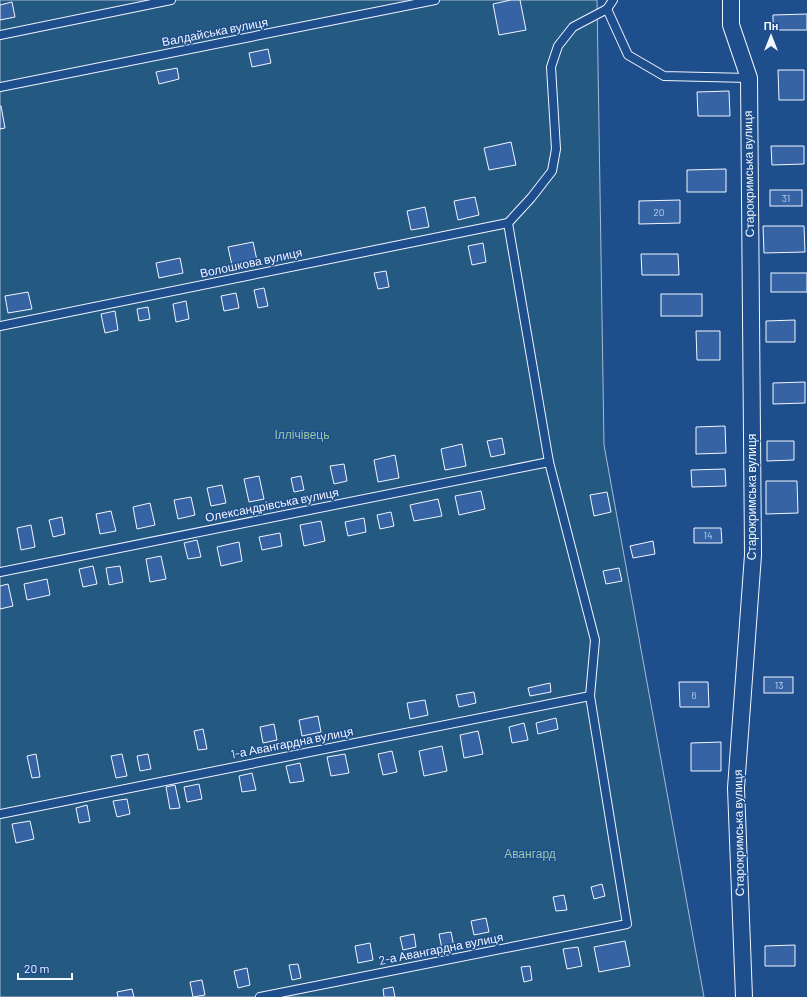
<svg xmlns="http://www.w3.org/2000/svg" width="807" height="997" font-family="Barlow,sans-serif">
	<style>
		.green { fill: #245a82; stroke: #a8bbd7 }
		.building { fill: #3563a3; stroke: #f2f6ff }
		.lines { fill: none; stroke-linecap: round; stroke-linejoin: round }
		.service-casing { stroke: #f2f6ff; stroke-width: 10 }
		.minor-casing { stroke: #f2f6ff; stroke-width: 18 }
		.service { stroke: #1f4e8c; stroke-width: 8 }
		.minor { stroke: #1f4e8c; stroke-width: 16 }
		.labels { text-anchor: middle; stroke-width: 3; stroke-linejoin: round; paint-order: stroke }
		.number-label { font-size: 10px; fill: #c3d1e8 }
		.street-label { font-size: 12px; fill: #f2f6ff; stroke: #1f4e8c }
		.park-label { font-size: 12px; fill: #97c8a6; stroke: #1f4e8c }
	</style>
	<rect width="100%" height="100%" fill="#1f4e8c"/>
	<path class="green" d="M0,0H597L604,445L704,997H0Z"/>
	<g class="building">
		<path d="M511,0H520L526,30L499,35L493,4Z"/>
		<path d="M12,2L15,17L0,20V5Z"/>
		<path d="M807,14V30H773V15Z"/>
		<path d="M268,49L271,63L252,67L249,53Z"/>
		<path d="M177,68L179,79L159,84L156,72Z"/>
		<path d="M778,70H804V100H779Z"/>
		<path d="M729,91L730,116H698L697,92Z"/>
		<path d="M0,106H1L5,128L0,129Z"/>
		<path d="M511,142L516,165L489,170L484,148Z"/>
		<path d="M771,146H804V164L772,165Z"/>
		<path d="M726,169V192H687V170Z"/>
		<rect x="770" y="190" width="32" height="16"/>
		<path d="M475,197L479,215L458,220L454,201Z"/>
		<path d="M680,200V223L639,224V201Z"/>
		<path d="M425,207L429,227L411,230L407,211Z"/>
		<path d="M763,226H804L805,252L764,253Z"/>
		<path d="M253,242L258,265L233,270L228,247Z"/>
		<path d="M483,243L486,262L472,265L468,246Z"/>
		<path d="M641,254H678L679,275H642Z"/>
		<path d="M180,258L183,273L159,278L156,263Z"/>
		<path d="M386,271L389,287L378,289L374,273Z"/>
		<rect x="771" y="273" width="36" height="19"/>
		<path d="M264,288L268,306L258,308L254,290Z"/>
		<path d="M28,292L32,309L8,313L5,296Z"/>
		<path d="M236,293L239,308L224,311L221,296Z"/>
		<rect x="661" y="294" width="41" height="22"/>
		<path d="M186,301L189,319L176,322L173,304Z"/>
		<path d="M148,307L150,319L139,321L137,309Z"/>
		<path d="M115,311L118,330L105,333L101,314Z"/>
		<path d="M795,320V342H766V321Z"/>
		<path d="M696,331H720V360H697Z"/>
		<path d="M805,382V403L773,404V383Z"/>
		<path d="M725,426L726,453L696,454V427Z"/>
		<path d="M502,438L505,454L491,457L487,441Z"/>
		<path d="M767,441H794V460L767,461Z"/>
		<path d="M462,444L466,466L445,470L441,449Z"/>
		<path d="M395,455L399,478L378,482L374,460Z"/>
		<path d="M344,464L347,481L334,484L330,466Z"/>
		<path d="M725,469L726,486L692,487L691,470Z"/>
		<path d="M259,476L264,499L249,502L244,479Z"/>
		<path d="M301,476L304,490L294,492L291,478Z"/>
		<path d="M766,481H797L798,513L766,514Z"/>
		<path d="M222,485L226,503L211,506L207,488Z"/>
		<path d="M481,491L485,509L459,515L455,496Z"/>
		<path d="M607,492L611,512L594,516L590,495Z"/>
		<path d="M191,497L195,515L178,519L174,500Z"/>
		<path d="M438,499L442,516L414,521L410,505Z"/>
		<path d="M150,503L155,525L137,529L133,507Z"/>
		<path d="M111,511L116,531L100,534L96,514Z"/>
		<path d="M391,512L394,526L380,529L377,515Z"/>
		<path d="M62,517L65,534L53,537L49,520Z"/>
		<path d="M364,518L366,532L348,536L345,522Z"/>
		<path d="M321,521L325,541L304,546L300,525Z"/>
		<path d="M31,525L35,547L21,550L17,528Z"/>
		<path d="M694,528H721L722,543H694Z"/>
		<path d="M280,533L282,546L262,550L259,537Z"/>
		<path d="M197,540L201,557L188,559L184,543Z"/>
		<path d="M653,541L655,554L633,558L630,546Z"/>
		<path d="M239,542L242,561L221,566L217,547Z"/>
		<path d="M161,556L166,579L150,582L146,559Z"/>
		<path d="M93,566L97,584L83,587L79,569Z"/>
		<path d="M120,566L123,582L109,585L106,568Z"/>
		<path d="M619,568L622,581L606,584L603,571Z"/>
		<path d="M47,579L50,595L27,600L24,584Z"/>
		<path d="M8,584L13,606L0,609V586Z"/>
		<rect x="764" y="677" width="29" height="16"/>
		<path d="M679,682H708L709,707H680Z"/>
		<path d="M550,683L551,692L530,696L528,688Z"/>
		<path d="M474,692L476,703L459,707L456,695Z"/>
		<path d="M425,700L428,715L410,719L407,703Z"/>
		<path d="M318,716L321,732L302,736L299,720Z"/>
		<path d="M556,718L558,729L538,734L536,723Z"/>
		<path d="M524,723L528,740L512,743L509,727Z"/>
		<path d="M274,724L277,740L263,743L260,727Z"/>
		<path d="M203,729L207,749L198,750L194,731Z"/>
		<path d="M478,731L483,754L464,758L460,735Z"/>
		<path d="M721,742V771H691V743Z"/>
		<path d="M442,746L447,771L424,776L419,751Z"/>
		<path d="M392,751L397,772L383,775L378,754Z"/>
		<path d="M36,754L40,777L32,778L27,756Z"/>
		<path d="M122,754L127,776L116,778L111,756Z"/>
		<path d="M148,754L151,769L140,771L137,756Z"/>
		<path d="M345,754L349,773L331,776L327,757Z"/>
		<path d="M300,763L304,781L290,783L286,766Z"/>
		<path d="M252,773L256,790L242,792L239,776Z"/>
		<path d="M199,784L202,799L187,802L184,787Z"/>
		<path d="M175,785L180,808L170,809L166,787Z"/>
		<path d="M127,799L130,814L117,817L113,801Z"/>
		<path d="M87,805L90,821L79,823L76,808Z"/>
		<path d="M30,821L34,839L16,843L12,824Z"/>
		<path d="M602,884L605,896L594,899L591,887Z"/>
		<path d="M564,895L567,910L556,911L553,897Z"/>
		<path d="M486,918L489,932L474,935L471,921Z"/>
		<path d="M451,932L454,947L442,949L439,934Z"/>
		<path d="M414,934L416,947L403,950L400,937Z"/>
		<path d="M625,941L630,966L599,972L594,947Z"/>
		<path d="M370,943L373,960L358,963L355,946Z"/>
		<path d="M795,945V966H765V946Z"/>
		<path d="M578,947L582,966L567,969L563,949Z"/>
		<path d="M298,964L301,978L292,980L289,965Z"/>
		<path d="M530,966L532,980L524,982L521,967Z"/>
		<path d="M247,968L250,985L238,988L234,971Z"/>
		<path d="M202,980L205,995L193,997L190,982Z"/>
		<path d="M393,987L395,997H384L383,989Z"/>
		<path d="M132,989L134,997H118L117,992Z"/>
	</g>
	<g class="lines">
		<g class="service-casing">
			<g id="service">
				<path d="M607,9L628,55L664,76L749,78"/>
				<path d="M0,35L171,0"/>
				<path d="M0,87L435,0"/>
				<path d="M508,223L531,198L552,171L556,149L551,67L558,46L573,27L607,9L613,0"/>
				<path d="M0,326L508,223"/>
				<path d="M0,572L549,462"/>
				<path d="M0,814L590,696"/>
				<path d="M260,997L627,924L590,696L595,640L549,462L508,223"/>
			</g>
		</g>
		<g class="minor-casing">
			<path id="minor" d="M731,0V25L749,78L753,555L736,788L744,997"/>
		</g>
		<use href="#service" class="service"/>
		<use href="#minor" class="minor"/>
	</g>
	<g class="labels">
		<g class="number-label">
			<text x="786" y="202">31</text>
			<text x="659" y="216">20</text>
			<text x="708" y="539">14</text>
			<text x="779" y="689">13</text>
			<text x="694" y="699">6</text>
		</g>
		<g class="street-label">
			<text transform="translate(215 32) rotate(-11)" y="4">Валдайська вулиця</text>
			<text transform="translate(749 174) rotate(-91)" y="4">Старокримська вулиця</text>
			<text transform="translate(251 263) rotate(-12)" y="4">Волошкова вулиця</text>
			<text transform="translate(752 497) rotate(-90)" y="4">Старокримська вулиця</text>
			<text transform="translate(272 505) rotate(-11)" y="4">Олександрівська вулиця</text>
			<text transform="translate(292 743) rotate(-11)" y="4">1-а Авангардна вулиця</text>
			<text transform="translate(739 833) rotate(-91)" y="4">Старокримська вулиця</text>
			<text transform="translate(441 949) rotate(-11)" y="4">2-а Авангардна вулиця</text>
		</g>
		<g class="park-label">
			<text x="302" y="439">Іллічівець</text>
			<text x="530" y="858">Авангард</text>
		</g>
	</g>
	<g transform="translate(771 36)" stroke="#1f4e8c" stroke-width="3" paint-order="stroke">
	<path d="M0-3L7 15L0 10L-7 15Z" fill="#f2f6ff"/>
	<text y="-6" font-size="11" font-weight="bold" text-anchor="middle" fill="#f2f6ff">Пн</text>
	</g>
	<path d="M18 973v6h54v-6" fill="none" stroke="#f2f6ff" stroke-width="2"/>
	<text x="24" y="973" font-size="12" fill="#f2f6ff" stroke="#1f4e8c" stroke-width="3" paint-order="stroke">20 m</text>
</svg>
